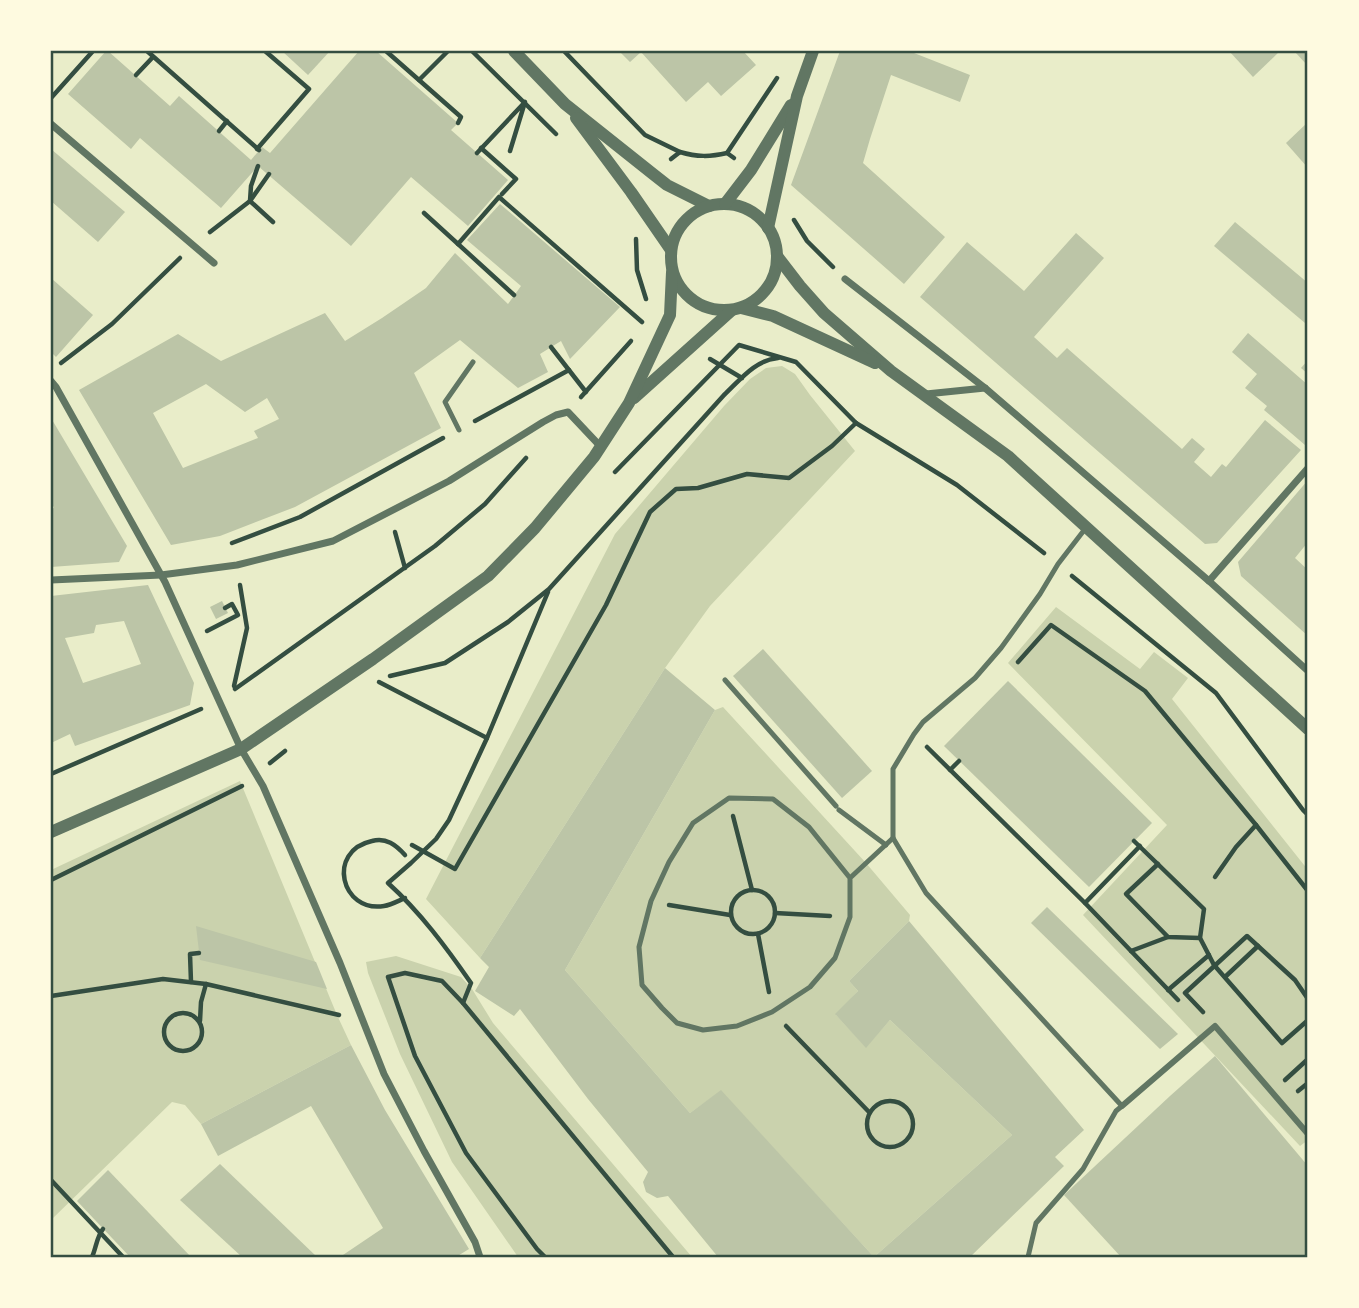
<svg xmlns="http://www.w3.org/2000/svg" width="1359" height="1308" font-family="Merriweather,serif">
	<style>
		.green { fill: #cad2ad }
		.building { fill: #bcc5a7; fill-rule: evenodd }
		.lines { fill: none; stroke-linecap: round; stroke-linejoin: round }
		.path { stroke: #344e41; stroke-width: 4.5 }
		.service { stroke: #617663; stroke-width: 5 }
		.pedestrian { stroke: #617663; stroke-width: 6 }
		.minor { stroke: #617663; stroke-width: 7 }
		.tertiary { stroke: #617663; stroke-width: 12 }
		.neatline { fill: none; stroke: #344e41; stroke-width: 2.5 }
	</style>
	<rect width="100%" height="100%" fill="#e9edc9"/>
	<g class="green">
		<path d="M782,366L795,374L810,395L855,451L710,606L665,668L480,958L426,899L615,534L724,406L750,379L766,368Z"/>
		<path d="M1056,607L1140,669L1154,652L1188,678L1172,699L1308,870V1140L1300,1146L1083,915L1167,825L1008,663Z"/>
		<path d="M723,707L866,863L910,915L909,921L849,981L858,991L836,1015L866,1047L890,1020L1012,1135L874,1257L721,1091L690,1113L565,970L715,710Z"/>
		<path d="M240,781L337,1015L351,1045L201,1124L185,1105L172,1102L51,1220V870Z"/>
		<path d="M396,956L461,977L472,989L493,1023L692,1257H518L452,1162L400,1054L368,973L366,962Z"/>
	</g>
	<g class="building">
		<path d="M106,51H108L170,106L179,96L251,160L262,147L270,153L359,51H376L458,123L451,130L508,180L468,226L411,177L351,246L258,166L221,208L140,138L131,149L68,94Z"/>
		<path d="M282,51H330L308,75Z"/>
		<path d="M619,51H743L756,65L721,96L708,82L686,102L641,52L630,62Z"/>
		<path d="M840,51H915L914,53L970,75L960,102L891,75L870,139L863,163L945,237L904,284L791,185Z"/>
		<path d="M1229,51H1280L1253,77Z"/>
		<path d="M1294,51H1308V66Z"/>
		<path d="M1308,122V168L1286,143Z"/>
		<path d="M51,149L125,212L98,242L51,201Z"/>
		<path d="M500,204L620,307L570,359L561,341L540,354L548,372L518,388L460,340L414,373L441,428L295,507L220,536L171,545L79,390L178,334L221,361L325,313L345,341L382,318L426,288L455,253L508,304L521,286L467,240ZM206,384L245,412L267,398L279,419L254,431L258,438L183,468L153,413Z"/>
		<path d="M1235,222L1308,283V319L1305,323L1214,246Z"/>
		<path d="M1076,233L1104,258L1034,337L1057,358L1067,348L1182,449L1192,438L1205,449L1194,462L1211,477L1222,464L1226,467L1265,420L1301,450L1217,543L1205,544L920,297L967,242L1024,291Z"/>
		<path d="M51,278L93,315L56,357L51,352Z"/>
		<path d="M1248,333L1308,385V441L1305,445L1264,410L1267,406L1245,388L1257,374L1232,352Z"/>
		<path d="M1308,360V374L1301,368Z"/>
		<path d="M51,418L127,546L119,562L51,567V509L54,508L51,501Z"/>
		<path d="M1308,480V542L1295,558L1308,570V636L1241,576L1238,562Z"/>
		<path d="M148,585L194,683L190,705L75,746L70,734L51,743V596ZM124,621L141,664L83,683L65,638L94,633L96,625Z"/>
		<path d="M222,601L228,613L216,619L210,607Z"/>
		<path d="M763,649L872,771L842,798L733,676Z"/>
		<path d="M665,668L715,710L565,970L690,1113L721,1090L874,1257L1012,1135L890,1020L866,1048L835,1014L858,991L849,981L909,921L1084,1130L1055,1157L1064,1166L970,1257H718L668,1196L657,1198L646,1192L643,1182L648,1172L588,1099L520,1009L514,1016L475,991L489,967L480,958Z"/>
		<path d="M1008,681L1152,823L1089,887L944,746Z"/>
		<path d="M1047,907L1178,1034L1160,1049L1031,923Z"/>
		<path d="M196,926L316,962L327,989L200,960Z"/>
		<path d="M351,1045L385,1110L469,1249L456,1257H340L383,1228L311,1106L218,1156L201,1124Z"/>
		<path d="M1215,1056L1308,1166V1257H1121L1064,1195L1170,1096Z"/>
		<path d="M220,1164L317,1257H242L180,1200Z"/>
		<path d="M108,1170L191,1257H130L77,1201Z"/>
	</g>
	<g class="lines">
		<g class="path">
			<path d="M147,51L259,150"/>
			<path d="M386,51L461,117L458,123"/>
			<path d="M472,51L556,134"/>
			<path d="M564,51L645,135L680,152"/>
			<path d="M136,75L153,57"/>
			<path d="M419,80L448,51"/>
			<path d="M51,98L93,51"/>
			<path d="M219,131L227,121"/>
			<path d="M481,148L516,179L502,194"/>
			<path d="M257,149L309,89L265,51"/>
			<path d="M477,153L525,102L510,151"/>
			<path d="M727,153L777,78"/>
			<path d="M671,159L680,152C697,157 710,157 727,153L734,158"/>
			<path d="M258,166L251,186L250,201L273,222"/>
			<path d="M424,213L514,295"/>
			<path d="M794,220L807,241L833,267"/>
			<path d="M210,232L250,201L269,174"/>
			<path d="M636,239L637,270L646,299"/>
			<path d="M458,244L499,197L642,322"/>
			<path d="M551,347L586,392"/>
			<path d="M710,359L742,378"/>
			<path d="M61,363L112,324L180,258"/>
			<path d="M581,397L631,341"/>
			<path d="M475,421L569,370"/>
			<path d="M615,472L739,345L796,362L856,423L957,485L1044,553"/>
			<path d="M395,532L405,568"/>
			<path d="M232,543L300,517L443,438"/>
			<path d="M1072,576L1216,693L1303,810L1308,815"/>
			<path d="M207,631L238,615L232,604L225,608"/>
			<path d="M1018,662L1051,625L1145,691L1256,825L1308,891"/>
			<path d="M390,676L445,663L508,622L549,589L724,395C740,380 755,360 778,358"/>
			<path d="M379,682L487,738"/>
			<path d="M234,686L247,628L240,585"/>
			<path d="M235,689L435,546L485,504L526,458"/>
			<path d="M927,747L1085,903L1178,1000"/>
			<path d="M270,763L285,751"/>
			<path d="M950,770L959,761"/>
			<path d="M51,774L201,709"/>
			<path d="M733,816L752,890"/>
			<path d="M1134,841L1204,909L1200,938L1214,965L1282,1043L1307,1021L1308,1022"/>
			<path d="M412,845L455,869L606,605L650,512L676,489L698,488L747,474L789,478L832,446L856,423"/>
			<path d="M1158,864L1126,894L1168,937L1200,938"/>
			<path d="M1215,877L1236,847L1256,825"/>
			<path d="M51,880L242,786"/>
			<circle cx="753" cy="912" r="22"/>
			<path d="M405,898C398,901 391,905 384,906C341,913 326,851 372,841C386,837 396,845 405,855"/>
			<path d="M1085,903L1140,846"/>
			<path d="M669,905L730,915"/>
			<path d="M775,913L830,916"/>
			<path d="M758,934L769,992"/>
			<path d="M1131,951L1168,937"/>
			<path d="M1225,977L1258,946"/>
			<path d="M191,982L190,954L199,953"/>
			<path d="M1168,990L1209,955"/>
			<path d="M51,996L163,979L206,984L339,1015"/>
			<path d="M463,1003L471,983C446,947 420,912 388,883L411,863L436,839L449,820L487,738L548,592"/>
			<path d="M1203,1012L1185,993L1247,936L1295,980L1308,999"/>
			<circle cx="183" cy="1032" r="19"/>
			<path d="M200,1021L201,1002L206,984"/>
			<path d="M786,1026L869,1112"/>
			<path d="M1285,1080L1308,1059"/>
			<path d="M1298,1091L1308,1083"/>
			<circle cx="890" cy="1124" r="23"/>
			<path d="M51,1180L123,1257"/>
			<path d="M92,1257C96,1248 97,1236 103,1229"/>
			<path d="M545,1257L537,1249L466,1153L415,1056L388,977L405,973L442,981L463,1003L673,1257"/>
		</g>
		<g class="service">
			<path d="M459,430L445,402L473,362"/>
			<path d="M725,680L836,806"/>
			<path d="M839,810L886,845"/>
			<path d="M850,878L809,827L773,799L729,798L693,823L669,862L651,901L639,947L642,985L662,1008L677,1023L703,1030L737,1026L772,1012L810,987L835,958L850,917V878L893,838"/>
			<path d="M1028,1257L1036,1223L1083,1169L1116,1111L1122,1106L926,893L893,838V769L914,734L923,722L975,678L1001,648L1040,594L1058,564L1085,529"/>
		</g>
		<path class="pedestrian" d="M1122,1106L1215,1026L1308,1134"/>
		<g class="minor">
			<path d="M51,124L214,263"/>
			<path d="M845,279L985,388L1209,581L1308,671"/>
			<path d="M51,381L56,387L165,582L241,749L263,786L340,963L384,1074L424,1151L475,1242L480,1257"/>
			<path d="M926,394L985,388"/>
			<path d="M51,580L161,575L237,565L333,541L449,481L543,422L556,415L568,412L601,447"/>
			<path d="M1209,581L1308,468"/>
		</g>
		<g class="tertiary">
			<path d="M514,51L565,104L653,174L667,185L709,206"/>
			<path d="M576,118L631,192L671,250"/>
			<circle cx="724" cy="257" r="53"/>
			<path d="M725,204L751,170L791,105"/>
			<path d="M768,228L797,96L813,51"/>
			<path d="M777,256L800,286L824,313L891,371L1008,456L1308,729"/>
			<path d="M741,308L773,316L875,363"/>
			<path d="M634,398L732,310"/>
			<path d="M51,832L241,749L373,659L488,576L535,528L594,457L629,403L670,315L672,272"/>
		</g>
	</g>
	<rect width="1359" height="1308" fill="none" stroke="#fefae0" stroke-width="105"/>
	<rect x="52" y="52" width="1254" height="1204" class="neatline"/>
</svg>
